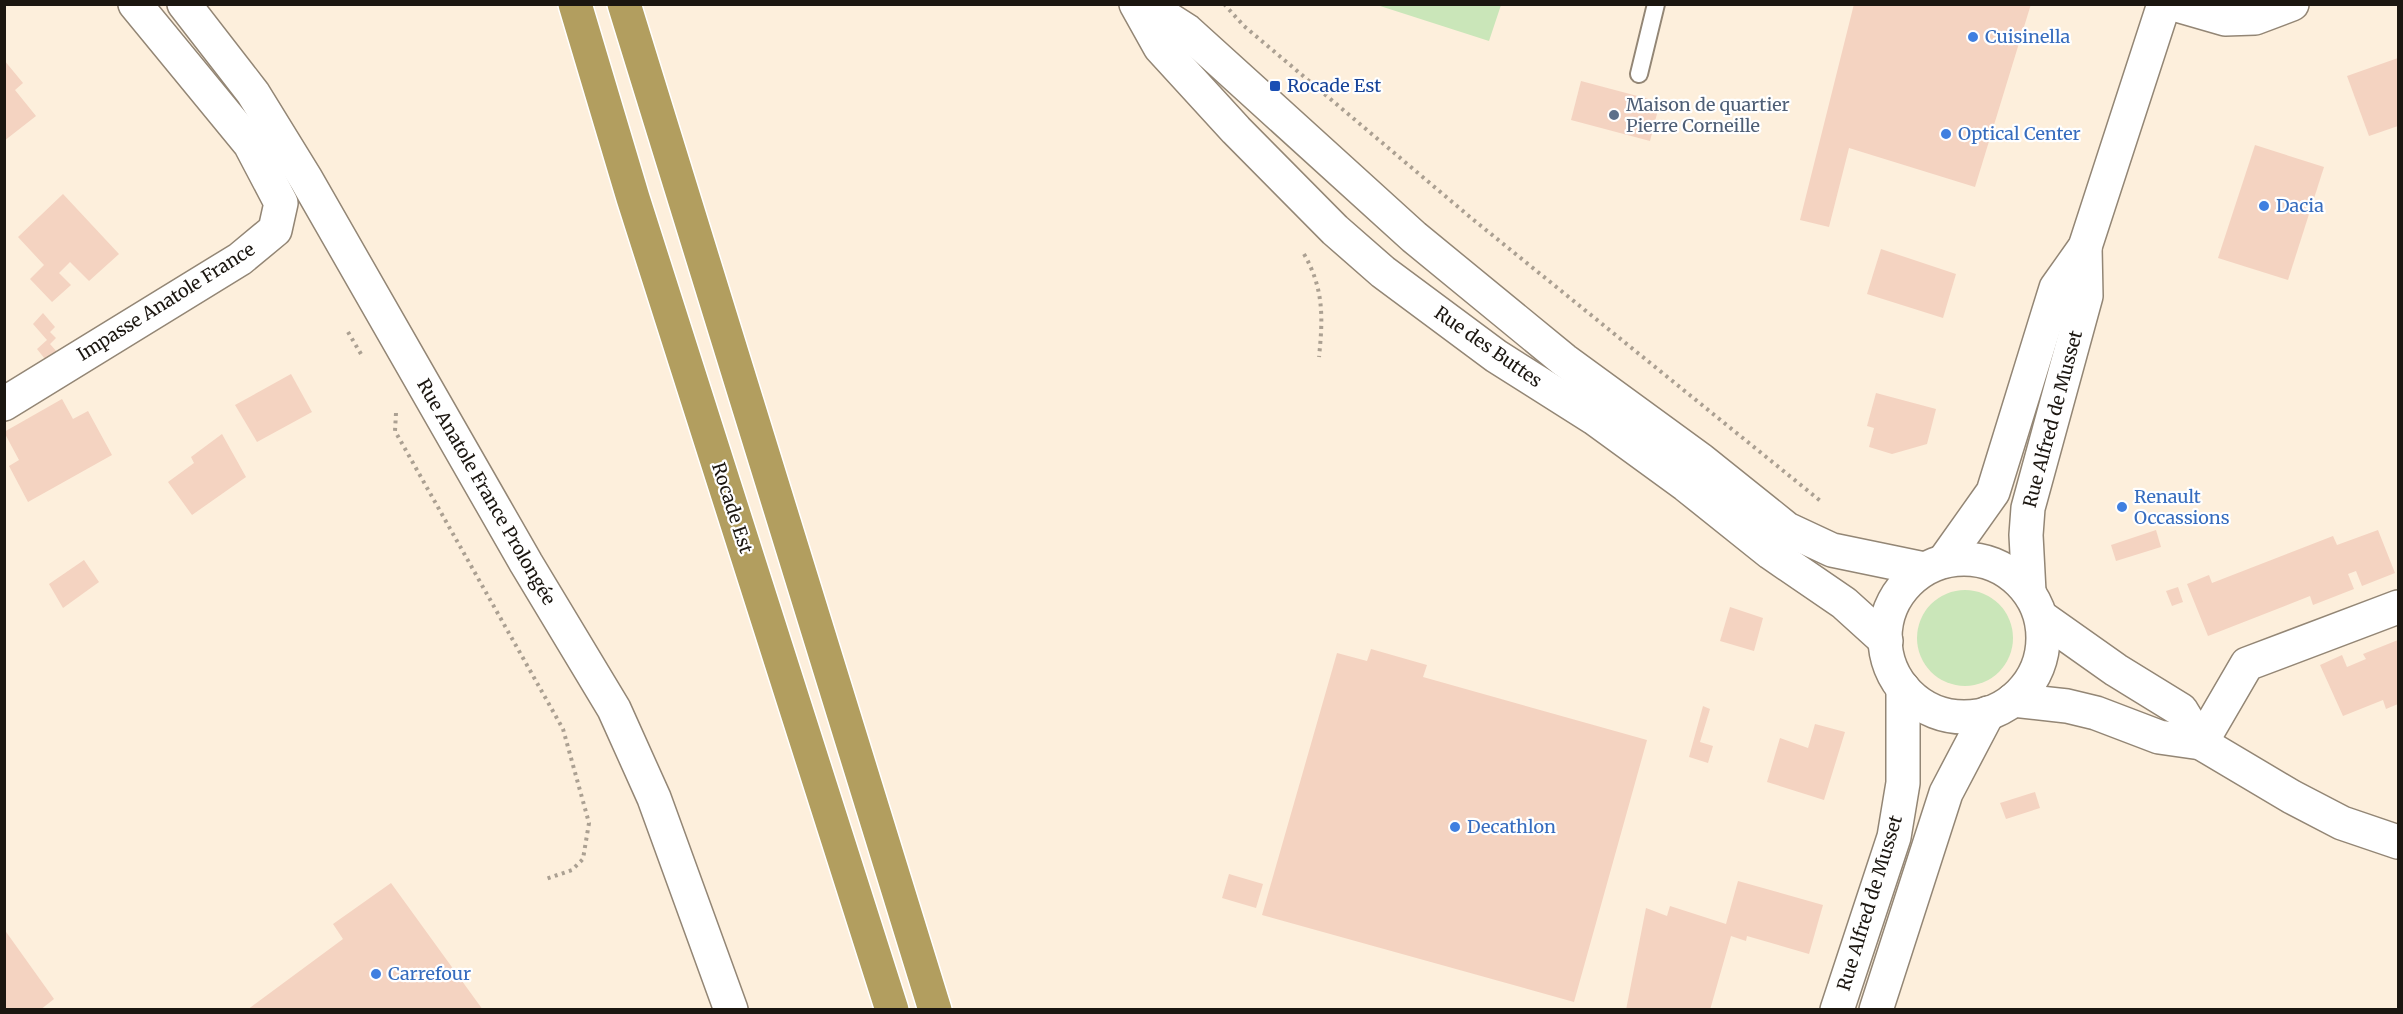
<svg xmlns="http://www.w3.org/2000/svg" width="2403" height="1014" font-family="Merriweather,serif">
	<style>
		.green { fill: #cae6b9 }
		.building { fill: #f4d3c1 }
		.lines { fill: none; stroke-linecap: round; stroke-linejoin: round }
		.service-casing { stroke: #938675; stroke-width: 20 }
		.minor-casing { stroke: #938675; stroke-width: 36 }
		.tertiary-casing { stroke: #938675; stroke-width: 36 }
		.secondary-casing { stroke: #938675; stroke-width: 36 }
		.trunk-casing { stroke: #fff; stroke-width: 36 }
		.path { stroke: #aba092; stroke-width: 4; stroke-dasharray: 3 4.5; stroke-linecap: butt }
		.service { stroke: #fff; stroke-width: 16 }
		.minor { stroke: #fff; stroke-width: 33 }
		.tertiary { stroke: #fff; stroke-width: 33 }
		.secondary { stroke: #fff; stroke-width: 33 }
		.trunk { stroke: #b29e5f; stroke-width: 33 }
		.shop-dot { fill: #3f7fe0; stroke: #fff; stroke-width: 2 }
		.transit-dot { fill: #1a4fb4; stroke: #fff; stroke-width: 2 }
		.service-dot { fill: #5c6f8a; stroke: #fff; stroke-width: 2 }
		.labels { text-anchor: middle; stroke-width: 4.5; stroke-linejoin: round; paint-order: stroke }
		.shop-label { font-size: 18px; fill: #366cbe; stroke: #fff; text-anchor: start }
		.transit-label { font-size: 18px; fill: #164399; stroke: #fff; text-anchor: start }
		.service-label { font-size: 18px; fill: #4e5e75; stroke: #fff; text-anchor: start }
		.street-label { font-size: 18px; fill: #1b1610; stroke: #fff }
	</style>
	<rect width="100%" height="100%" fill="#fdefdc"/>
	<g class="green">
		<path d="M1377,5L1501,4V5L1489,41Z"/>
		<circle cx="1965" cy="638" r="48"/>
	</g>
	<g class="building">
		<path d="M1854,4H2031L1975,187L1849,148L1829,227L1800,220Z"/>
		<path d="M2398,58V126L2369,136L2347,76Z"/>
		<path d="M4,60L23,83L15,90L36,116L4,141Z"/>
		<path d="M1581,81L1660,102L1650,141L1571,120Z"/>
		<path d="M2255,145L2324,167L2288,280L2218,258Z"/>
		<path d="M63,194L119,254L89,281L70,262L59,273L71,285L52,302L30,279L44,265L18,237Z"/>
		<path d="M1881,249L1956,274L1943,318L1867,294Z"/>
		<path d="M43,313L55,327L50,332L56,338L50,344L57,352L45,359L37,349L47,340L33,324Z"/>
		<path d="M291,374L312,412L257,442L235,405Z"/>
		<path d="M1876,393L1936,409L1927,444L1892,454L1869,447L1874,428L1867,426Z"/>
		<path d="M62,399L73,419L88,411L112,455L28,502L9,466L19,460L4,432Z"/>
		<path d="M222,434L246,477L192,515L168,482L194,463L191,457Z"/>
		<path d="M2156,530L2161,547L2116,561L2111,545Z"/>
		<path d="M2378,530L2395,573L2362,586L2356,571L2348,574L2354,589L2313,605L2310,596L2208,636L2187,584L2209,575L2212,583L2333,536L2337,545Z"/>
		<path d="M84,560L99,582L63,608L49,584Z"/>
		<path d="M2178,587L2183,602L2172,606L2166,591Z"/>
		<path d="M1730,607L1763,618L1754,651L1720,641Z"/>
		<path d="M2398,640V704L2386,709L2383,700L2343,716L2320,665L2342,655L2347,667L2366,659L2363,654Z"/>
		<path d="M1371,649L1427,665L1423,677L1647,740L1574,1002L1262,915L1337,653L1367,661Z"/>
		<path d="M1703,706L1710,709L1700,742L1713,746L1708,763L1689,757Z"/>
		<path d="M1815,724L1845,732L1824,800L1767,782L1780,738L1808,748Z"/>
		<path d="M2035,792L2040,808L2006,819L2000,803Z"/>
		<path d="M1229,874L1263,884L1256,908L1222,898Z"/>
		<path d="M1738,881L1823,905L1809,954L1747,936L1746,941L1731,936L1710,1010H1626L1646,908L1667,916L1670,906L1726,924Z"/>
		<path d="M391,883L483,1010H247L343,939L333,924Z"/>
		<path d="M4,929L54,999L40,1010H4Z"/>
	</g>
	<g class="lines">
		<g class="service-casing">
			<path id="service" d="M1639,74L1656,4"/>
		</g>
		<g class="minor-casing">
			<g id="minor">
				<path d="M184,4L253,93L306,179L526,563L614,709L654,798L731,1010"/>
				<path d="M2173,4L2225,19L2255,18L2292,4"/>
				<path d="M4,404L240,259L275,230L281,203L250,144L135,4"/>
				<path d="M2201,743L2247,664L2398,607"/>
			</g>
		</g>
		<g class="tertiary-casing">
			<g id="tertiary">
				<path d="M1136,4L1160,47L1236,130L1335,230L1383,272L1496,356L1594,418L1686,485L1771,553L1844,603L1886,641"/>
				<path d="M1145,4L1187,31L1414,237L1564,360L1701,460L1787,529L1832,550L1924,569"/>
				<path d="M2041,617L2116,670L2181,710L2201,743"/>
				<path d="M2013,700L2067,706L2096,713L2159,737L2201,743L2292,797L2342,823L2398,842"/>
			</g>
		</g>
		<g class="secondary-casing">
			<g id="secondary">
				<circle cx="1964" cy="638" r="79"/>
				<path d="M1944,561L1993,492L2056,288L2085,247L2164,4"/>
				<path d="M2029,592L2026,535L2028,508L2086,296L2085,247"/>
				<path d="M1837,1010L1894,837L1903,783V688"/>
				<path d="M1876,1010L1946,793L1988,713"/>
			</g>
		</g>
		<g class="trunk-casing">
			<g id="trunk">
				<path d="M575,4L633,198L892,1010"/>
				<path d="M624,4L935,1010"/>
			</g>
		</g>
		<g class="path">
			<path d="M1224,4L1244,26L1470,217L1823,503"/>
			<path d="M1304,254C1324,289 1323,318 1319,357"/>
			<path d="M348,332L361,354"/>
			<path d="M396,413L395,431L563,729L589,823L583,859L572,870L546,879"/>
		</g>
		<use href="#service" class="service"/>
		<use href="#minor" class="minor"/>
		<use href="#tertiary" class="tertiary"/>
		<use href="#secondary" class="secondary"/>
		<use href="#trunk" class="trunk"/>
	</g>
	<g class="shop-dot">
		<circle cx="1973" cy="37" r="6"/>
		<circle cx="1946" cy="134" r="6"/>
		<circle cx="2264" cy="206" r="6"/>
		<circle cx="2122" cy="507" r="6"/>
		<circle cx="1455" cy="827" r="6"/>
		<circle cx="376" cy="974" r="6"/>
	</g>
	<rect class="transit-dot" x="1269" y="80" width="12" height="12" rx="3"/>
	<circle class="service-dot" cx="1614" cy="115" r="6"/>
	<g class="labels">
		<g class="shop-label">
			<text x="1985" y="43">Cuisinella</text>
			<text x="1958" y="140">Optical Center</text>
			<text x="2276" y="212">Dacia</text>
			<text x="2134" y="503">Renault<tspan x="2134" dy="21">Occassions</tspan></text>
			<text x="1467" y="833">Decathlon</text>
			<text x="388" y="980">Carrefour</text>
		</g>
		<g class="transit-label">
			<text x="1287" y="92">Rocade Est</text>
		</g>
		<g class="service-label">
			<text x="1626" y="111">Maison de quartier<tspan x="1626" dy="21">Pierre Corneille</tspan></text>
		</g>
		<g class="street-label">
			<text transform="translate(166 302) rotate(-32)" y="6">Impasse Anatole France</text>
			<text transform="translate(1488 347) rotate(35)" y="6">Rue des Buttes</text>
			<text transform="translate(2053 419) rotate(-75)" y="6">Rue Alfred de Musset</text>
			<text transform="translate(486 492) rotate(60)" y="6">Rue Anatole France Prolongée</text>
			<text transform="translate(732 508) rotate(72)" y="6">Rocade Est</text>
			<text transform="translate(1870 903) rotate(-73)" y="6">Rue Alfred de Musset</text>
		</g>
	</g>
	<rect width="2403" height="1014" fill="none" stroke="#1b1610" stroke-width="12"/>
</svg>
